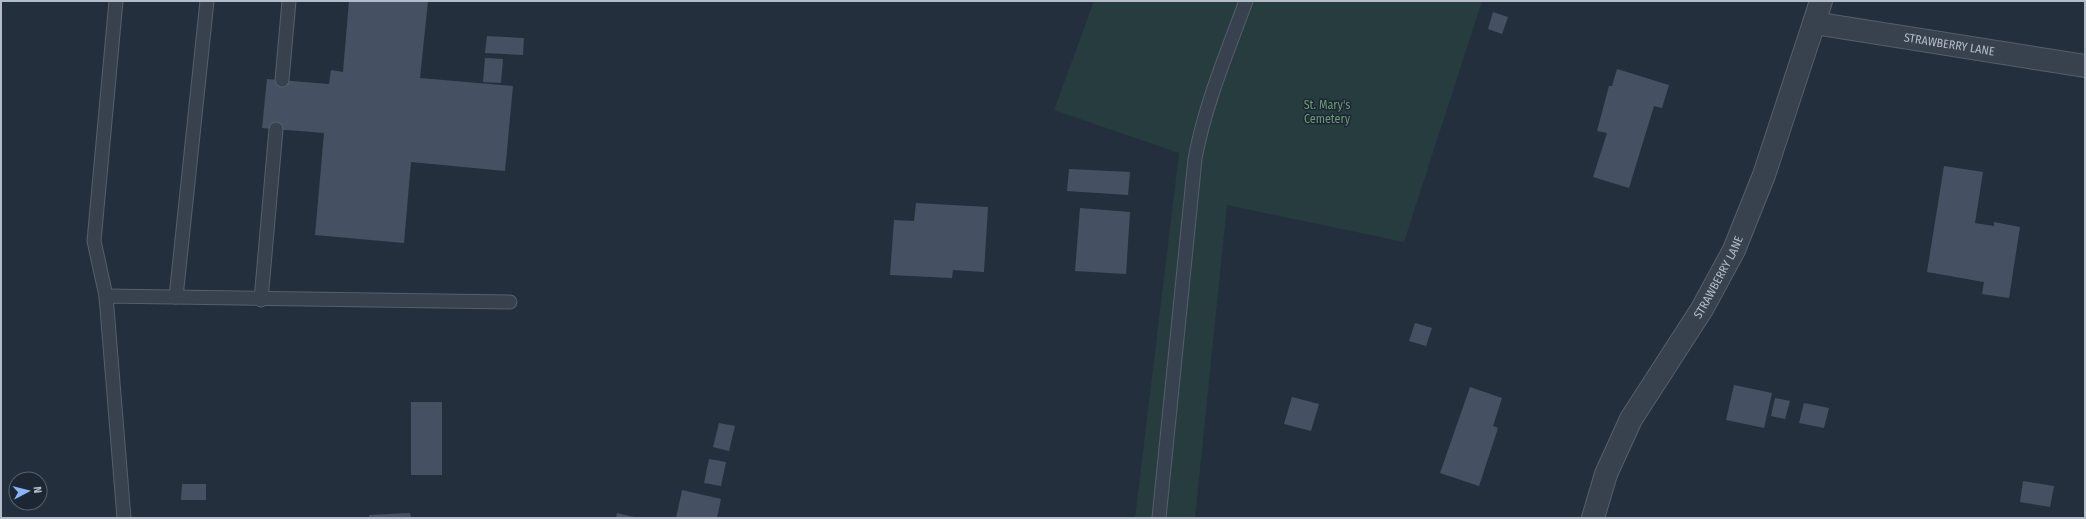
<svg xmlns="http://www.w3.org/2000/svg" width="2086" height="519" font-family="'Fira Sans Condensed',sans-serif">
	<style>
		.green { fill: #263c3f }
		.building { fill: #455162 }
		.lines { fill: none; stroke-linecap: round; stroke-linejoin: round }
		.service-casing { stroke: #565f6c; stroke-width: 15 }
		.minor-casing { stroke: #565f6c; stroke-width: 24 }
		.service { stroke: #38414e; stroke-width: 13 }
		.minor { stroke: #38414e; stroke-width: 22 }
		.labels { text-anchor: middle; stroke-width: 3; stroke-linejoin: round; paint-order: stroke }
		.street-label { font-size: 12px; fill: #b4bcc9; stroke: #1d2633 }
		.park-label { font-size: 12px; fill: #6b9a76; stroke: #1d2633 }
	</style>
	<rect width="100%" height="100%" fill="#242f3e"/>
	<path class="green" d="M1094,1H1482L1404,242L1227,205L1195,518H1135L1179,153L1054,110Z"/>
	<g class="building">
		<path d="M349,1H428L420,78L513,86L505,171L411,162L404,243L315,235L324,133L262,128L267,79L329,84L331,70L343,72Z"/>
		<path d="M1493,12L1508,17L1502,34L1488,29Z"/>
		<path d="M487,36L524,38L523,55L485,53Z"/>
		<path d="M485,58L503,59L501,83L483,82Z"/>
		<path d="M1617,69L1669,85L1662,108L1654,106L1629,188L1593,177L1607,133L1597,131L1609,86H1612Z"/>
		<path d="M1944,166L1983,172L1975,223L1994,226V222L2020,227L2009,298L1982,294L1984,282L1927,272Z"/>
		<path d="M1069,169L1130,172L1128,195L1067,191Z"/>
		<path d="M916,203L988,207L984,272L953,270L952,278L890,275L894,220L914,221Z"/>
		<path d="M1080,208L1130,212L1126,274L1075,271Z"/>
		<path d="M1415,323L1432,328L1426,346L1409,341Z"/>
		<path d="M1734,385L1772,393L1764,428L1726,420Z"/>
		<path d="M1470,387L1502,398L1493,426L1498,428L1479,486L1440,473Z"/>
		<path d="M1292,397L1319,404L1311,431L1284,424Z"/>
		<path d="M1775,398L1790,401L1785,419L1771,416Z"/>
		<rect x="411" y="402" width="31" height="73"/>
		<path d="M1804,403L1829,408L1824,428L1799,423Z"/>
		<path d="M719,423L735,426L729,451L713,447Z"/>
		<path d="M709,459L726,462L721,486L704,483Z"/>
		<path d="M2023,481L2054,486L2050,507L2020,502Z"/>
		<path d="M182,484H206V500H181Z"/>
		<path d="M682,490L721,499L717,518H676Z"/>
		<path d="M410,513L411,518H369V515Z"/>
		<path d="M617,513L634,517V518H616Z"/>
	</g>
	<g class="lines">
		<g class="service-casing">
			<g id="service">
				<path d="M282,80L289,1"/>
				<path d="M106,296L94,241L116,1"/>
				<path d="M176,297L207,1"/>
				<path d="M261,300L276,129"/>
				<path d="M124,518L106,296L510,302"/>
				<path d="M1159,518L1195,159C1205,104 1227,53 1246,1"/>
			</g>
		</g>
		<g class="minor-casing">
			<g id="minor">
				<path id="s1" d="M1821,1L1814,23L2085,66"/>
				<path id="s2" d="M1593,518L1606,474L1631,419L1702,309L1734,250L1764,175L1814,23"/>
			</g>
		</g>
		<use href="#service" class="service"/>
		<use href="#minor" class="minor"/>
	</g>
	<g class="labels">
		<g class="street-label">
			<text dy="4" stroke="none"><textPath href="#s1" startOffset="160">STRAWBERRY LANE</textPath></text>
			<text dy="4" stroke="none"><textPath href="#s2" startOffset="273">STRAWBERRY LANE</textPath></text>
		</g>
		<g class="park-label">
			<text x="1327" y="109">St. Mary's<tspan x="1327" dy="14">Cemetery</tspan></text>
		</g>
	</g>
	<rect width="2086" height="519" fill="none" stroke="#b4bcc9" stroke-width="4"/>
	<g transform="translate(28 491) rotate(83)"><circle r="19" fill="#1d2633" stroke="#59626f"/>
	<path d="M0-3L7 15L0 10L-7 15Z" fill="#8ab4f8"/>
	<text y="-6" font-size="11" font-weight="bold" text-anchor="middle" fill="#b4bcc9">N</text>
	</g>
</svg>
